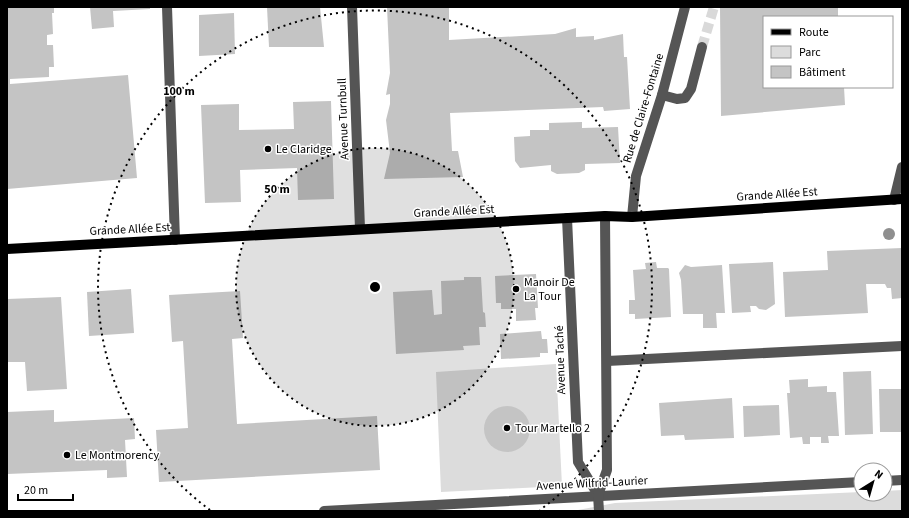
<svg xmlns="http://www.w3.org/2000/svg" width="909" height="518" font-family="'Source Sans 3',sans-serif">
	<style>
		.green { fill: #dcdcdc }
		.building { fill: #c4c4c4 }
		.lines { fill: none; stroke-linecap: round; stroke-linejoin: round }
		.minor-tunnel { stroke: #d9d9d9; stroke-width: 10; stroke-dasharray: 10 5; stroke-linecap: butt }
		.minor { stroke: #555; stroke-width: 10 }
		.major { stroke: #000; stroke-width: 10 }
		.tree { fill: #8f8f8f }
		.ring { fill: none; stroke: #000; stroke-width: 2; stroke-dasharray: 2 4 }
		.poi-dot { fill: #000; stroke: #fff; stroke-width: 1.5 }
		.labels { text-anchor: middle; stroke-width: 3; stroke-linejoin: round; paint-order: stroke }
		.street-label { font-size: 12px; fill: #000; stroke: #fff }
		.poi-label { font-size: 12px; fill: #000; stroke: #fff; text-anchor: start }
		.centre { fill: #000; stroke: #fff; stroke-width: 2 }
		.ring-label { font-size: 12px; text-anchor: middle; font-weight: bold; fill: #000; stroke: #fff; stroke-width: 3; stroke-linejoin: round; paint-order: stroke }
	</style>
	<rect width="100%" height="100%" fill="#fff"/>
	<g class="green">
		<path d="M556,364L562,486L441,492L436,372Z"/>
		<path d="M902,490V511H567L578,510L615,503L861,492V494H885V491Z"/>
	</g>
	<g class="building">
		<path d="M7,7H54V13H52L53,34L47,35V45H53L54,67H49V77L10,79V84L128,75L137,178L7,189Z"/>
		<path d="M90,7H150V9L113,11L114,27L92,29Z"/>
		<path d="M267,7H320L324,47H269Z"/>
		<path d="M387,7H449V40L555,34L576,28V37L594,36V40L623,34L624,57H627L630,109L604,111L603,107L450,113L452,151H458L463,177L384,179L390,153L386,120L390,104V94L386,95L390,73Z"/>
		<path d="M720,7H838V17H764V87H844L845,105L721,116Z"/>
		<path d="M234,13L235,54L199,56V15Z"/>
		<path d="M331,101L334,199L298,200L297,168L240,170L241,202L205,203L201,105L239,104V130L294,129L293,102Z"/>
		<path d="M582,122V128L618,127L620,163L585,164V170L579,173L557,174L551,171V165L520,168L515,161L514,137L530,136V130H549V123Z"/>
		<path d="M902,248V298L892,299L891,288H887L885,284H866L868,313L785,317L783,272L828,270L827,251Z"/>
		<path d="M656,262L657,268H668L669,269L671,317L635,319V314H629V300H635L633,270L646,269L645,263Z"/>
		<path d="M773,262L775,304L766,310L759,309L756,306H750L751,312L732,313L729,264Z"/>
		<path d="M685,265L691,267L722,265L725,313H716L717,328H703V314H683L681,280L679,273Z"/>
		<path d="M536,274L538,308H535L536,320L516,321V309H501V303H496L495,276Z"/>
		<path d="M464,277H481L483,312L485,313L486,327H479L480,345L463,346L464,350L396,354L393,292L432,290L434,315L442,314L441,281L464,280Z"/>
		<path d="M131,289L134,333L89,336L87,292Z"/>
		<path d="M240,291L243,338L232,339L237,424L377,416L380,470L159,482L156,430L188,428L183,341L172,342L169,295Z"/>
		<path d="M61,297L67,389L27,391L25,362H7V299Z"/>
		<path d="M541,331L542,339H547L548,353H540V357L501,359L500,334Z"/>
		<path d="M871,371L873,434L845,435L843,372Z"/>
		<path d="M808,379V387L827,386V392H836L839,436H828L829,443H821V437H810V444H803L802,437L790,438L787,393H790L789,380Z"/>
		<path d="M879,389H902V432H880Z"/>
		<path d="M732,398L734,438L685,440L684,435L661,436L659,403Z"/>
		<path d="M779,405L780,435L744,437L743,406Z"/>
		<circle cx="507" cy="429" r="23"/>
		<path d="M54,410V422L134,418L135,439L125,440L127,477L107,478V470L7,474V412Z"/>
	</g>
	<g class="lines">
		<path class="minor-tunnel" d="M702,47L714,7"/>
		<g class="minor">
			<path d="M167,7L175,240"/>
			<path d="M352,7L360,229"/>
			<path d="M662,95L677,99L685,98L691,89L702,47"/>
			<path d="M894,200L902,167"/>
			<path d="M632,217L636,176L662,95L685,7"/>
			<path d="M567,218L578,462L598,495"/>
			<path d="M607,361L902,346"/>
			<path d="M885,481L902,480"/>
			<path d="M324,511L861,482"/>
			<path d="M599,511L598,495L607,470L605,216"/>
		</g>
		<path class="major" d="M7,249L605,216L632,217L902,199"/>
	</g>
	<circle class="tree" cx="889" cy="234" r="6"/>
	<circle cx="375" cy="287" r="139" fill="#000" fill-opacity=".12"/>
	<g class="ring">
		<circle cx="375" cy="287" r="139"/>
		<path d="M210 510A277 277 0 1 1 540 510"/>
	</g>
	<g class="poi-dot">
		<circle cx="268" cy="149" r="4"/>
		<circle cx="516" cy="289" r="4"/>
		<circle cx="507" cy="428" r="4"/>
		<circle cx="67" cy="455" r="4"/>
	</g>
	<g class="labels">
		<g class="street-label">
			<text transform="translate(643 108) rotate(-73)" y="4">Rue de Claire-Fontaine</text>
			<text transform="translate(343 119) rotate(-92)" y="4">Avenue Turnbull</text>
			<text transform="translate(777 194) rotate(-4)" y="4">Grande Allée Est</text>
			<text transform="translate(454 211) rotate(-3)" y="4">Grande Allée Est</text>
			<text transform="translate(130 229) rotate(-3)" y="4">Grande Allée Est</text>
			<text transform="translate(560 360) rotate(-92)" y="4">Avenue Taché</text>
			<text transform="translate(592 483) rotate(-3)" y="4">Avenue Wilfrid-Laurier</text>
		</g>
		<g class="poi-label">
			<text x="276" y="153">Le Claridge</text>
			<text x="524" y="286">Manoir De<tspan x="524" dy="14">La Tour</tspan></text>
			<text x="515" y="432">Tour Martello 2</text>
			<text x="75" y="459">Le Montmorency</text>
		</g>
	</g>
	<circle cx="375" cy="287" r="6" class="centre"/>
	<g class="ring-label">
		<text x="179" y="95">100 m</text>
		<text x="277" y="193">50 m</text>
	</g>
	<rect width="909" height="518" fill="none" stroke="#000000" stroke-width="16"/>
	<rect x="763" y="16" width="130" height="72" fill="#ffffff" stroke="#999999"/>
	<rect x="771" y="29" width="20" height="6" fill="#000000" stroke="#999999"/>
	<text x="799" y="36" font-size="12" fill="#000000">Route</text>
	<rect x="771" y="46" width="20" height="12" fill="#dcdcdc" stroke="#999999"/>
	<text x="799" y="56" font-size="12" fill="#000000">Parc</text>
	<rect x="771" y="66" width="20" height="12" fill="#c4c4c4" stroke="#999999"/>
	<text x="799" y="76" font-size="12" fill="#000000">Bâtiment</text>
	<g transform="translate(873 482) rotate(37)"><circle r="19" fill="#ffffff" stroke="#999999"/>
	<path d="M0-3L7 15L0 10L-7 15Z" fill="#000000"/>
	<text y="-6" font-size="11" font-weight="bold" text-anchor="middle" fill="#000000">N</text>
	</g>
	<path d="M18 494v6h55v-6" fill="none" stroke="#000000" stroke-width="2"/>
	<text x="24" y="494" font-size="12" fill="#000000" stroke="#ffffff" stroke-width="3" paint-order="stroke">20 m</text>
</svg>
